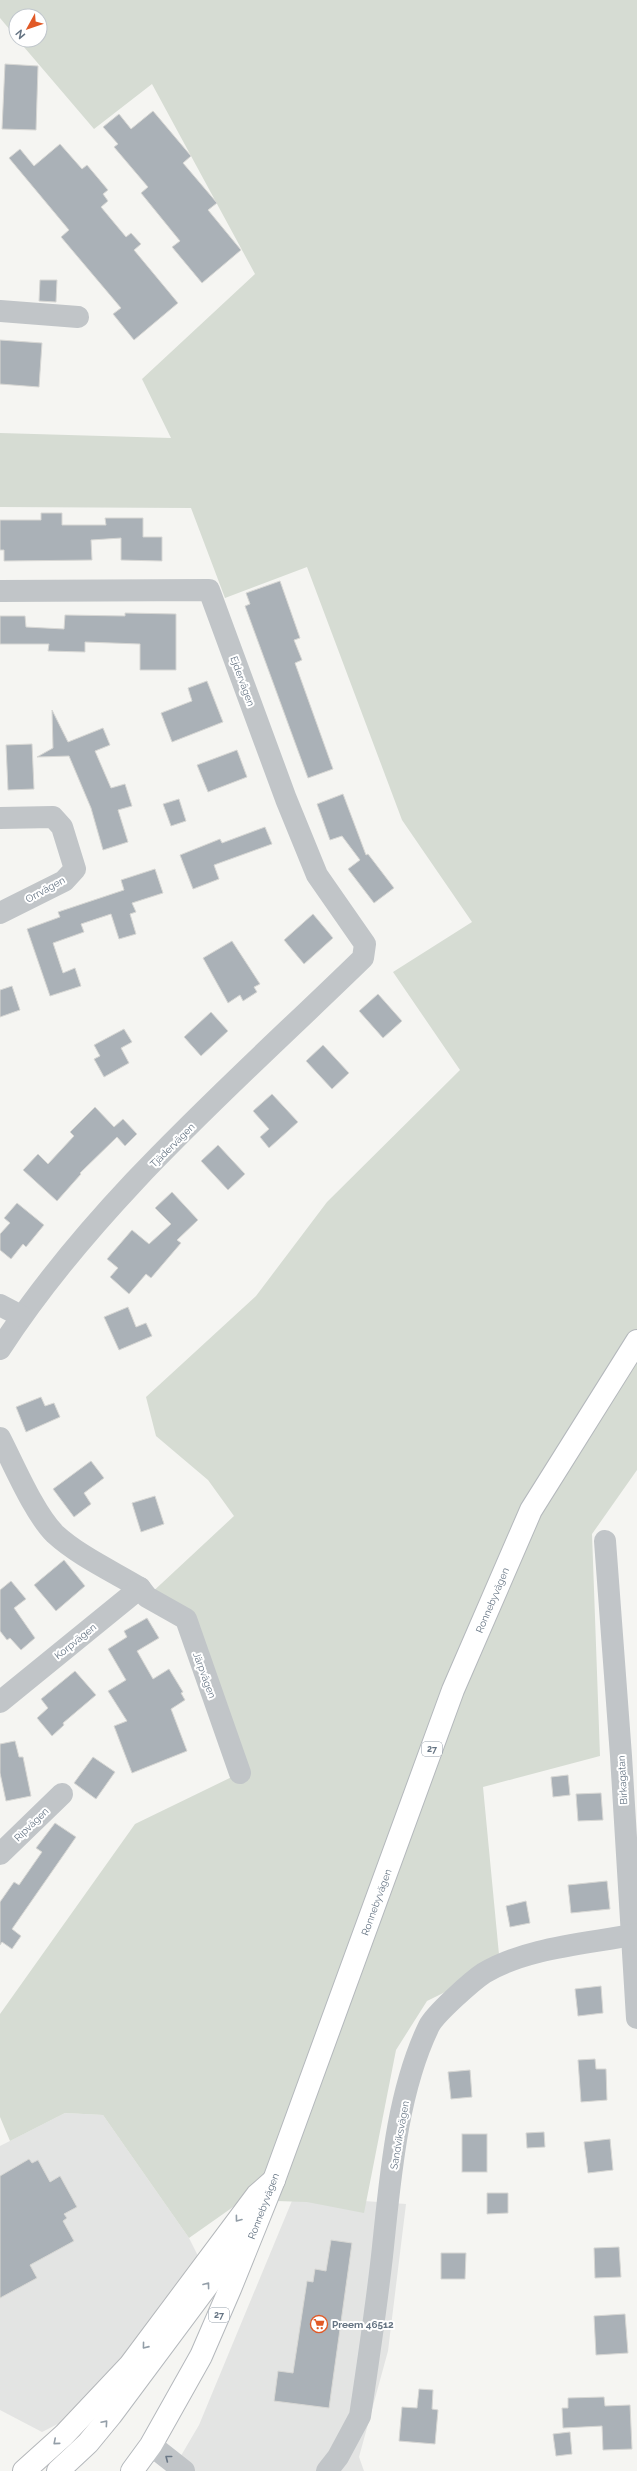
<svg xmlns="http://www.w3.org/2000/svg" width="637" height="2471" font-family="Raleway,sans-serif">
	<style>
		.built { fill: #e3e4e3 }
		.green { fill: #d6dcd3 }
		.building { fill: #aab1b7; stroke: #d7d7d4 }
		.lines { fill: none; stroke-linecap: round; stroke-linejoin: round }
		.major-casing { stroke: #b4b8bc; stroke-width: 24 }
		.highway-casing { stroke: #b4b7ba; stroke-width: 24 }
		.minor { stroke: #c1c5c8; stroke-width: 22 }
		.major { stroke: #fff; stroke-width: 22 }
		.highway { stroke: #fff; stroke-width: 22 }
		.oneway { stroke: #939ea8 }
		.oneway2 { stroke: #6a7886 }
		.labels { text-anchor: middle; stroke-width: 4; stroke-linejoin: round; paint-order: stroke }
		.shield { fill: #fff; stroke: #939ea8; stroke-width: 1 }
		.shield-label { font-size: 9px; font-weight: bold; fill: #657483 }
		.street-label { font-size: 10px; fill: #657483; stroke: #fff }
		.poi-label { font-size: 10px; font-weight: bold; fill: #657483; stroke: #fff; text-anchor: start }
	</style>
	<rect width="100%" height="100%" fill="#f5f5f2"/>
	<g class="built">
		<path d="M65,2113L103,2115L189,2238L209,2278L123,2391L42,2432L0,2410V2146Z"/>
		<path d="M294,2196L406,2204L388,2351L359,2457L364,2471H172L199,2425Z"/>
	</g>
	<path class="green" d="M0,0H637V1470L592,1534L600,1756L483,1787L500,1965L427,2001L396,2050L364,2213L307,2202L243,2200L189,2238L103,2115L65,2113L10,2141L0,2117V2014L135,1824L240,1773L186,1619L147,1597L234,1516L208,1480L156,1436L146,1397L256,1296L327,1202L460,1070L393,972L472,922L402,820L307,567L225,598L191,508L0,507V433L171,438L142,379L255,274L152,84L94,129L18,40H40V16H16V37L0,18Z"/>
	<g class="building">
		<path d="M5,64L38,66L36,130L2,129Z"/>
		<path d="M153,111L191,156L183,163L217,203L208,210L241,250L202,283L172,247L180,241L141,193L148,187L114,147L118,144L103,127L119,114L131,129Z"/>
		<path d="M60,144L82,169L87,165L108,190L103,194L108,201L101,207L126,237L131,233L141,244L134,250L178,303L134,340L113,314L121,308L61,237L69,230L9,158L20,149L34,166Z"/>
		<path d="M40,280H57L56,302L39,301Z"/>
		<path d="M0,340L42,343L39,387L0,384Z"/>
		<path d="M41,513H62V525H106L105,518H143V537H162V561L121,560V538L91,540L92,560L4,561V550H0V520H41Z"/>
		<path d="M280,581L300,638L294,640L302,660L295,663L333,769L308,778L245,606L250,604L246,593Z"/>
		<path d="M125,613L176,614V670H140V644L85,642V652L48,651L49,644H0V616H25L26,627L64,629L65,615L125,616Z"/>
		<path d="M207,681L223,722L172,742L161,713L192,701L188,688Z"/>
		<path d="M52,710L68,742L103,728L110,745L95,751L111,788L125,784L132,806L118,810L128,842L103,850L91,808L69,756L37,757L53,748Z"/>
		<path d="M32,744L34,789L8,790L6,745Z"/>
		<path d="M237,750L247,777L208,792L197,765Z"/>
		<path d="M343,794L366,855L368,854L394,888L374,903L348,869L360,860L342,836L330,840L317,804Z"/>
		<path d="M179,799L186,821L171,826L163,804Z"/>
		<path d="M265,827L272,844L214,865L219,879L193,889L180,855L220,839L222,843Z"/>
		<path d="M155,869L163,893L132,903L136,912L130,914L136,934L119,939L111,914L81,924L84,932L53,943L63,973L75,968L81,986L50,996L27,929L60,917L58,912L124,890L121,880Z"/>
		<path d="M313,914L333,938L304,964L284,940Z"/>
		<path d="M232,941L260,984L254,987L257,992L243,1001L240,995L228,1003L203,958Z"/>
		<path d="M12,986L20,1010L0,1017V990Z"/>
		<path d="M378,994L402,1021L383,1038L359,1011Z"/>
		<path d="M211,1012L228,1031L201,1056L184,1037Z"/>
		<path d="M124,1029L132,1042L121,1048L129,1063L104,1077L94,1059L100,1056L94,1045Z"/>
		<path d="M323,1045L349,1073L332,1089L306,1061Z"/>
		<path d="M272,1094L298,1122L269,1148L260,1137L269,1129L253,1111Z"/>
		<path d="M95,1107L114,1127L123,1119L137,1134L125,1146L117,1137L80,1173L81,1174L57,1201L23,1170L38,1154L48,1164L74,1136L70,1132Z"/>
		<path d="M218,1145L245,1174L228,1190L201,1161Z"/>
		<path d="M172,1192L198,1220L177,1240L181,1243L151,1278L146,1274L129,1294L110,1277L118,1268L107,1259L132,1230L149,1244L171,1224L155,1208Z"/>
		<path d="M17,1203L44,1225L26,1247L23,1244L11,1259L0,1250V1234L10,1223L4,1218Z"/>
		<path d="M128,1307L136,1327L146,1323L152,1336L119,1350L104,1317Z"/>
		<path d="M41,1397L45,1406L54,1403L60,1417L26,1432L16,1407Z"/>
		<path d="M91,1461L104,1478L84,1493L91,1504L74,1517L53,1489Z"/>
		<path d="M155,1496L164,1524L141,1532L132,1503Z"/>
		<path d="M64,1560L85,1586L56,1611L34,1585Z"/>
		<path d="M11,1581L26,1599L14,1608L35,1638L21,1650L10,1638L7,1640L0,1631V1590Z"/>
		<path d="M147,1618L159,1638L137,1651L153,1679L169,1669L183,1692L181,1693L185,1700L171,1709L187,1751L132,1773L114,1726L127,1721L108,1691L126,1680L108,1649L127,1637L124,1631Z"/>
		<path d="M75,1671L96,1695L63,1723L64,1725L52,1736L37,1718L48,1708L41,1699Z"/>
		<path d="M15,1741L19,1757H23L31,1796L6,1801L0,1773V1744Z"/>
		<path d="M93,1757L115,1772L96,1799L74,1783Z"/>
		<path d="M568,1775L570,1795L553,1797L551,1777Z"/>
		<path d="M601,1793L603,1820L578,1821L576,1794Z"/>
		<path d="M55,1823L76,1837L12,1929L21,1936L12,1949L2,1942L0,1945V1902L14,1882L19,1885L42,1852L36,1848Z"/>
		<path d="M607,1881L610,1909L571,1913L568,1885Z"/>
		<path d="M526,1901L530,1923L510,1927L506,1906Z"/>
		<path d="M601,1986L603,2013L578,2016L575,1989Z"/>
		<path d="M595,2059L596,2069H606L607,2100L581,2102L578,2060Z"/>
		<path d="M470,2070L472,2097L451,2099L448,2072Z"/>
		<path d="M544,2132L545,2147L527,2148L526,2133Z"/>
		<rect x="462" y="2134" width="25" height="38"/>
		<path d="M610,2139L613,2170L588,2173L584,2142Z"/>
		<path d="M29,2159L32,2163L38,2160L50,2182L60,2176L77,2207L64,2214L67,2218L63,2221L74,2241L30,2265L37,2278L0,2298V2176Z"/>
		<path d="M487,2193H508V2213L487,2214Z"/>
		<path d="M331,2240L352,2243L329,2408L274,2401L278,2371L293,2373L307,2281L313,2282L315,2269L326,2271Z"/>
		<path d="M619,2247L621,2277L595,2278L594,2248Z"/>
		<path d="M441,2253H466L465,2279H441Z"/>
		<path d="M625,2314L628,2353L596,2355L594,2316Z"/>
		<path d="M419,2389L433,2390L432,2409L438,2410L435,2444L399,2441L402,2407L417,2408Z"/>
		<path d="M604,2397L605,2406L630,2405L632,2449L603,2450L602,2426L563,2428L562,2408H568V2398Z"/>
		<path d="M570,2432L572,2454L556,2456L553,2434Z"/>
	</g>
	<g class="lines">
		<g class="major-casing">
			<g id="major">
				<path d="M58,2471L88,2443L111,2415L242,2239"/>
				<path d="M132,2471L151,2445L201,2356L230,2289L274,2180L453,1690L531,1510L637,1341"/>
			</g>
		</g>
		<g class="highway-casing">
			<path id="highway" d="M24,2471L64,2435L130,2365L257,2195L274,2180"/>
		</g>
		<g class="minor">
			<path d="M0,311L78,317"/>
			<path d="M0,591L209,590L286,799L317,875L365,944L363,958C238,1080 96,1201 0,1349"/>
			<path d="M0,818L53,817L62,827L75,869L64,881L0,913"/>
			<path d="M0,1305L21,1316"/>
			<path d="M0,1438C14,1465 34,1513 55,1534C79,1556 112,1571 140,1588"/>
			<path d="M605,1541L621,1756L637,2018"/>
			<path d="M0,1702L140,1588L147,1597L186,1619L240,1773"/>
			<path d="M0,1854L62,1794"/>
			<path d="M151,2445L184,2471"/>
			<path d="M327,2471L338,2457L360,2416C368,2363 376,2309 382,2256C390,2182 396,2094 429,2026C435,2014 472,1981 484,1973C528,1947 587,1944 637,1934"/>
		</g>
		<use href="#major" class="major"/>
		<use href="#highway" class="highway"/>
	</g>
	<defs><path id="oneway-chevron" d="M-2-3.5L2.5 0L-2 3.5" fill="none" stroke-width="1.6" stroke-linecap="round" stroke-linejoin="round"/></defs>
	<g class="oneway">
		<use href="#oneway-chevron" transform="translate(238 2219) rotate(127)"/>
		<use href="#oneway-chevron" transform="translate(207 2285) rotate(-53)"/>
		<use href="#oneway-chevron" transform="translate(145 2346) rotate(129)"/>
		<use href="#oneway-chevron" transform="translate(105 2423) rotate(-49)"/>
		<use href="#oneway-chevron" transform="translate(56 2442) rotate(139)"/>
	</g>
	<use class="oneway2" href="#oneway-chevron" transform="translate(168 2458) rotate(-142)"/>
	<defs>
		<g id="supermarket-ring" transform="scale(0.9)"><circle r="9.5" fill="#fff" stroke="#e15926" stroke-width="1.5"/><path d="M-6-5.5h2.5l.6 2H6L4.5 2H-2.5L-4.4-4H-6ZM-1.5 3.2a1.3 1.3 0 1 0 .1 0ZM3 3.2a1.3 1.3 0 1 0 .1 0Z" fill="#e15926"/></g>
	</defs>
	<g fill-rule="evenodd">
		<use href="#supermarket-ring" x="319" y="2324"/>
	</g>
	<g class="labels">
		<g class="shield">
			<rect x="422" y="1742" width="20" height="14" rx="3"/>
			<rect x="209" y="2308" width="20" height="14" rx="3"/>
		</g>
		<g class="shield-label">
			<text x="432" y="1752">27</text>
			<text x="219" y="2318">27</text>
		</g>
		<g class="street-label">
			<text transform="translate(243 681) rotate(70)" y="4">Ejdervägen</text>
			<text transform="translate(45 889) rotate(-29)" y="4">Orrvägen</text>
			<text transform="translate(172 1145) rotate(-45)" y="4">Tjädervägen</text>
			<text transform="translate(492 1600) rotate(-67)" y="4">Ronnebyvägen</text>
			<text transform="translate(75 1641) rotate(-39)" y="4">Korpvägen</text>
			<text transform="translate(205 1675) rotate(70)" y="4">Järpvägen</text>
			<text transform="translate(622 1780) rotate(-93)" y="4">Birkagatan</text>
			<text transform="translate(31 1824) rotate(-44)" y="4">Ripvägen</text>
			<text transform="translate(376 1902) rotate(-70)" y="4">Ronnebyvägen</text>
			<text transform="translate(399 2135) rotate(-80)" y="4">Sandviksvägen</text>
			<text transform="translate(263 2206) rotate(-69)" y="4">Ronnebyvägen</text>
		</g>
		<g class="poi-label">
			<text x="332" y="2328">Preem 46512</text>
		</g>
	</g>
	<g transform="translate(28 28) rotate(230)"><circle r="19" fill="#ffffff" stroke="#c1c7cd"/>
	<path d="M0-3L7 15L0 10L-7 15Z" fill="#e15926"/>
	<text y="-6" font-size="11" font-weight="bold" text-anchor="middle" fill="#657483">N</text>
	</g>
</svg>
